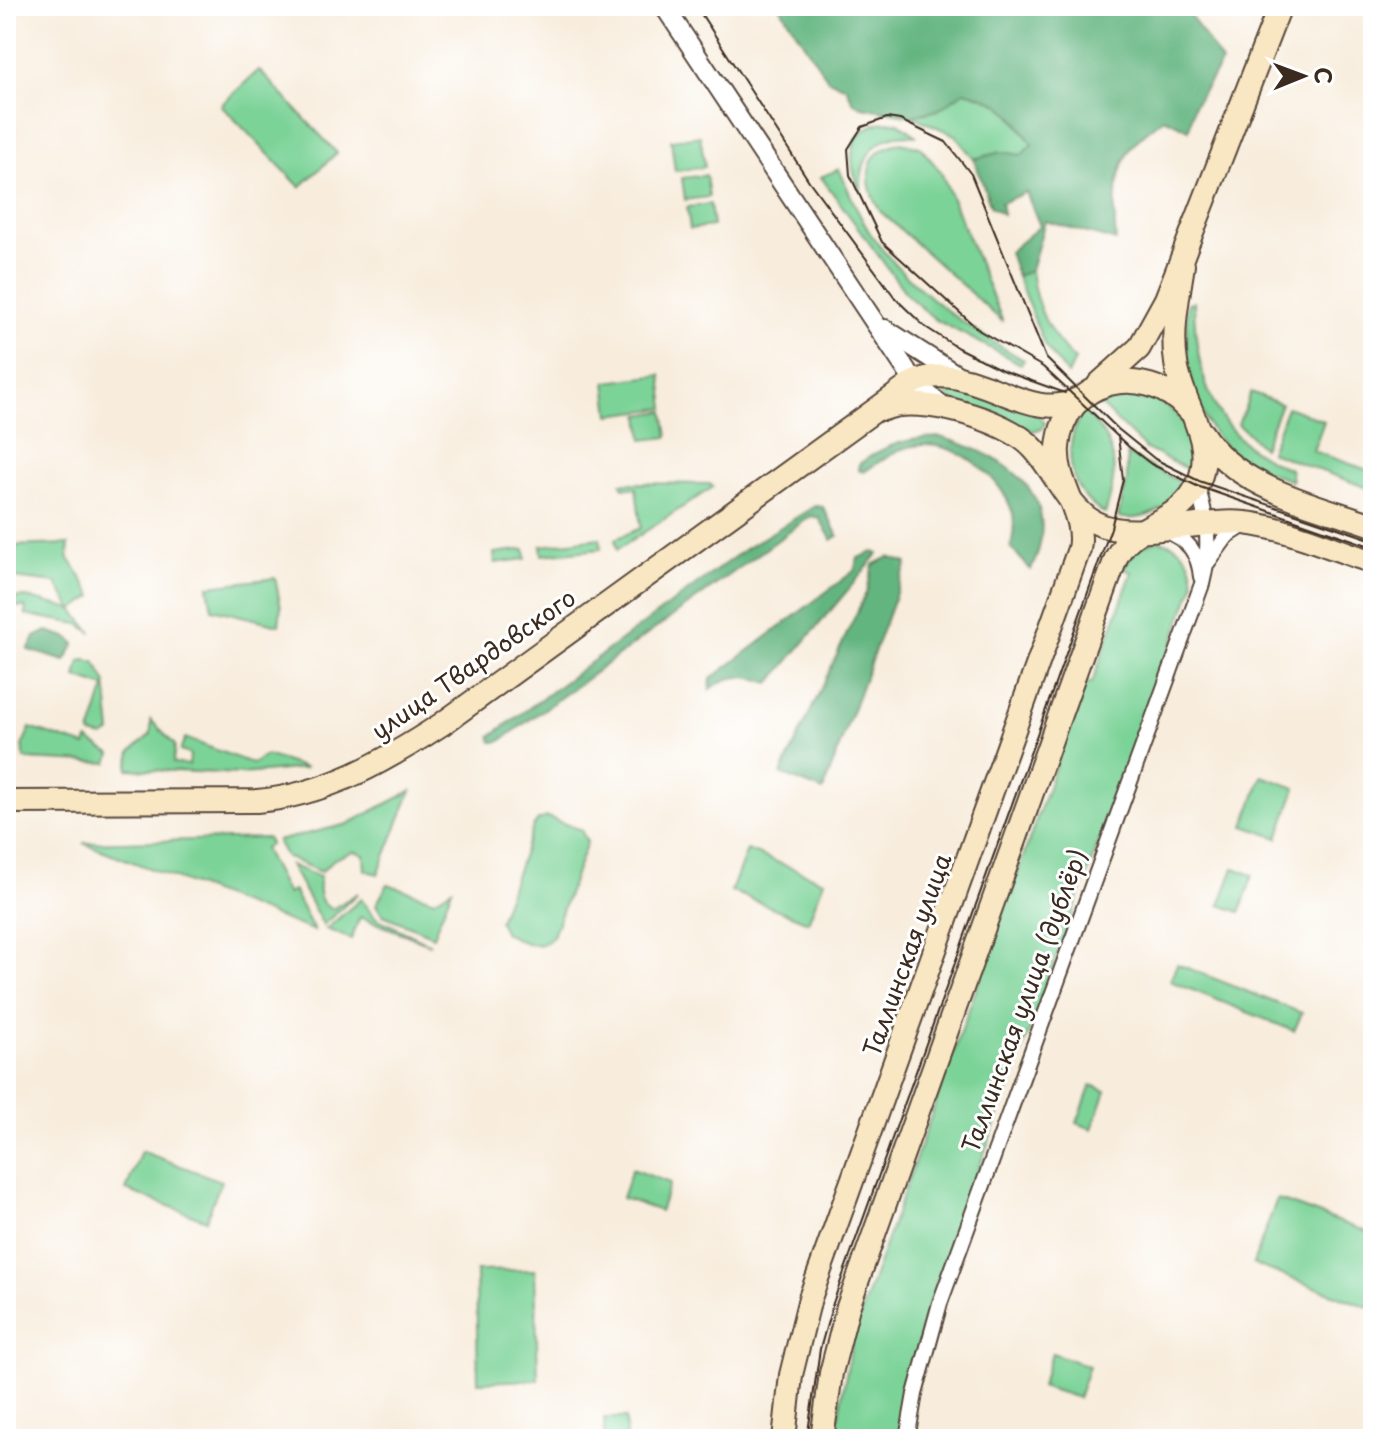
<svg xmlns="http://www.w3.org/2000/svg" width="1379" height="1445" font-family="'Playpen Sans',sans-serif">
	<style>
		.green { fill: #7bd398; stroke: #5b7e5b; stroke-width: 2 }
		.forest { fill: #64b580; stroke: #50704f; stroke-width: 2 }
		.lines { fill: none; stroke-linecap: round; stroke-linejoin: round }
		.minor-casing { stroke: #57473b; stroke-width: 18 }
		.tertiary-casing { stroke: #57473b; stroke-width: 22 }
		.secondary-casing { stroke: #57473b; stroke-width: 26 }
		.minor { stroke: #fff; stroke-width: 14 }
		.tertiary { stroke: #fff; stroke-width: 18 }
		.secondary { stroke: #f9e7c3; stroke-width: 22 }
		.tram { stroke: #3b2a1e; stroke-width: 2 }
		.labels { text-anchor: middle; stroke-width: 6; stroke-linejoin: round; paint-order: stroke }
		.street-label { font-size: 24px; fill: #3b2a1e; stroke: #fff }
	</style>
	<rect width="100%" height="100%" fill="#fff"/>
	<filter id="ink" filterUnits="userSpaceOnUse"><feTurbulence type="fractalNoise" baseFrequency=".0125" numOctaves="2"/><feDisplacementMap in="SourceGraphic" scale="16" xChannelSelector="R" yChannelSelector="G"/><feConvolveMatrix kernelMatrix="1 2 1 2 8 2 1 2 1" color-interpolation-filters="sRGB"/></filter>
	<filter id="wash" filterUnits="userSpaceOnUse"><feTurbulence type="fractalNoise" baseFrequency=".006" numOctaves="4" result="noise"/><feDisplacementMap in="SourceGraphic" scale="32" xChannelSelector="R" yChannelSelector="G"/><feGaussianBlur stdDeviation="1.8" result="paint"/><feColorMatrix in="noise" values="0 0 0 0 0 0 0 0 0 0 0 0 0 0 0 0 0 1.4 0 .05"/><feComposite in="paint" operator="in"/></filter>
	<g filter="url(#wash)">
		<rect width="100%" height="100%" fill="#f8eddd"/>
		<g class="green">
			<path d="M259,70L337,153L300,187L221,105Z"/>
			<path d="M965,91C1010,104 1005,109 1032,144L1022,155L1001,152L974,159L955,135L912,116L938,110Z"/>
			<path d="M884,122L899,123L917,136C878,131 860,154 861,191C847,163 846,129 884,122Z"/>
			<path d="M700,136L705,167L675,171L671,140Z"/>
			<path d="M900,143L920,147L941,172L1003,322L880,211C864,184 861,150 900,143Z"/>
			<path d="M839,169C849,191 858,216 872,236C909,288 968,329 1024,360L1021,364L936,320L908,296L821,177Z"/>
			<path d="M706,175L709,197L685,200L682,178Z"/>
			<path d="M710,204L713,226L690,229L687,207Z"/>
			<path d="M1031,270C1035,306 1049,336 1075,360L1068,375L1045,346L1017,276Z"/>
			<path d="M1194,302C1195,378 1214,441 1290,469L1292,481C1270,474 1249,466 1231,452C1191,418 1182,351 1188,303Z"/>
			<path d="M661,375L665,408L610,415L606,382Z"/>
			<path d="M946,384L1036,413L1045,423L1042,429L1031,431L949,399L943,390Z"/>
			<path d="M1126,392C1168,397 1201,425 1191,471L1146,449L1095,400Z"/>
			<path d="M1251,392L1281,404L1263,448L1238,424Z"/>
			<path d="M1287,407L1324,421L1313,451L1373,472V490L1270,452Z"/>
			<path d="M664,411L668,437L643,440L640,415Z"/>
			<path d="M1083,411C1119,443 1119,471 1105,514C1066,492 1062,447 1083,411Z"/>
			<path d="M1127,454L1186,485C1171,507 1145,523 1118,517L1127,481Z"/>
			<path d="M621,483L711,484L713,487L617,550L615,539L641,528L636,488H623Z"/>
			<path d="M600,538L601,549L542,555L541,546Z"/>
			<path d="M1158,540C1183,545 1193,559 1194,584L930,1301L906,1395L899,1439H834L854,1332L1085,683H1092L1132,572L1123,569L1137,548Z"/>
			<path d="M69,544L68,557L93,596L73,610L92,633L79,624L26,615L25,607L6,606V598L26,597L72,609L56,583L6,577V546Z"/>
			<path d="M525,549L526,559L495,563L494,553Z"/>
			<path d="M275,578L281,607L279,625L212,609L208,586Z"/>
			<path d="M87,660L95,662L106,681L111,732L103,737L90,734L105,687L76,677L80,661Z"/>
			<path d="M151,720L175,745L173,763L189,765L190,754L180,751L185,738L253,764L266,755L306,768L243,774L128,769L131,752L151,734Z"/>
			<path d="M30,728L86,746L88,740L111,754L108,763L25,759L22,746Z"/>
			<path d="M1262,776L1296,788L1278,838L1244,826Z"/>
			<path d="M411,791L378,874L365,870L364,855L354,851L334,859L321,872L286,857L277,841L348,824Z"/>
			<path d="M547,817L581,830L587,842L553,936C541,953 520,941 505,933L499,921L533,827L538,820Z"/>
			<path d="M267,838L270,844L264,849L287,894L293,890L314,931L83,843Z"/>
			<path d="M747,850L824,881L808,922L731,891Z"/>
			<path d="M290,865L320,877C317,891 319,904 332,909L358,893L323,925Z"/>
			<path d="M1234,868L1253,875L1240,912L1220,905Z"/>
			<path d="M388,884L434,900L452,889L433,936L383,915L376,905Z"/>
			<path d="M361,899L376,918L430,944L360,917L351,939L326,929Z"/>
			<path d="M1177,964L1302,1013L1294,1031L1170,981Z"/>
			<path d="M1091,1085L1106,1091L1092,1129L1077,1123Z"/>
			<path d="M141,1151L221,1181L206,1220L126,1190Z"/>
			<path d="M632,1169L670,1183L660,1211L622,1198Z"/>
			<path d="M1277,1199L1373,1234V1309L1253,1264Z"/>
			<path d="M535,1270L538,1380L478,1382L476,1271Z"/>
			<path d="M1052,1353L1089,1366L1078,1398L1041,1386Z"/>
			<path d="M604,1418H626V1439H605Z"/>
		</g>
		<g class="forest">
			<path d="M779,6H1184L1222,62L1194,106L1189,130L1164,118C1154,126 1143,134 1135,143C1114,167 1113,212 1116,241L1045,221L1031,270L1017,276L1009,252L1040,226L1026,192L1001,203L1003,214L991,207L974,159L1001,152L1022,155L1032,144C1010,111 1005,102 965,91L938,110L912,116L862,107L853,102L846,87L828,80Z"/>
			<path d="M940,437C1005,455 1067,494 1031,570L1011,548C1013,537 1016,521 1012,511C1000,477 963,446 926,445C902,444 883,459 864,472L858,470L859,464C886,444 908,438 940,437Z"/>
			<path d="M815,506L823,507L838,536L832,540L819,518L811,516L499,742H492L491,736L745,549Z"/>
			<path d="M873,552L878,554L770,683C747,675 731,673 710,689L711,679L854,571L858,558Z"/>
			<path d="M889,557L907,563L823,791L781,774L867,591L873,565Z"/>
			<path d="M47,631L69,638L75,644L65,661L28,650L35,637Z"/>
		</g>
	</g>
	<g filter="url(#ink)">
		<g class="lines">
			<g class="minor-casing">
				<g id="minor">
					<path d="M1166,531C1188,539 1199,554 1201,577"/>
					<path d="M1208,562L1227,536L1246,524"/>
					<path d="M907,1439L915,1394L940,1303L1202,584C1211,549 1208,520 1197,486"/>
				</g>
			</g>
			<g class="tertiary-casing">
				<g id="tertiary">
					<path d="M664,6L917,386L943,406"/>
					<path d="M885,329L957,375"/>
				</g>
			</g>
			<g class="secondary-casing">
				<g id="secondary">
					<path d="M1099,384L1139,348L1166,299L1280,6"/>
					<path d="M884,409C919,394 1007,420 1032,447C1054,469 1067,507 1094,522C1133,543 1200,518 1245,523C1288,528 1332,549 1373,562"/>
					<path d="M1202,433C1237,489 1314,504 1373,525"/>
					<path d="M6,802L257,801C326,795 384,762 442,724L914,382C971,356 1027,427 1078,399"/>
					<path d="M784,1439L791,1375L810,1298L1079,549C1086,514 1055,484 1058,447C1064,378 1144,361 1187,409"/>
					<path d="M822,1439L831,1373L848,1307L1116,558C1134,519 1181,526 1199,481C1216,440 1181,403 1176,363C1171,330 1178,298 1183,265"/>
				</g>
			</g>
			<use href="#minor" class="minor"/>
			<use href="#tertiary" class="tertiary"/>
			<use href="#secondary" class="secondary"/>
			<g class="tram">
				<path d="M696,6L809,181L896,299L924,326L958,348L1004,371L1065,393"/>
				<path d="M1373,540L1199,481L1155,459L1118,429L1046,358L971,174L946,142L900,120L887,118L862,127L848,149L850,175L882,242L980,331L1043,367L1129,447L1151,464L1197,486L1373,547"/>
				<path d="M807,1439L820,1349L833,1303L1111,528L1123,480L1118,436"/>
			</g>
		</g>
	</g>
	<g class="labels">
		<g class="street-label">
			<text transform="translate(474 665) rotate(-35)" y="8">улица Твардовского</text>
			<text transform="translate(908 955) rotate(-70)" y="8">Таллинская улица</text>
			<text transform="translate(1025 1001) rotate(-70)" y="8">Таллинская улица (дублёр)</text>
		</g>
	</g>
	<rect width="1379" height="1445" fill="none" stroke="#fff" stroke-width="32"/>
	<g transform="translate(1303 76) rotate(89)" stroke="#ffffff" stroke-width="6" paint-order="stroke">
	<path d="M0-6L14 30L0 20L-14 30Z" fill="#3b2a1e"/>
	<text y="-12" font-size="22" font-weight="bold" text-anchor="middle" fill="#3b2a1e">С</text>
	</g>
</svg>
